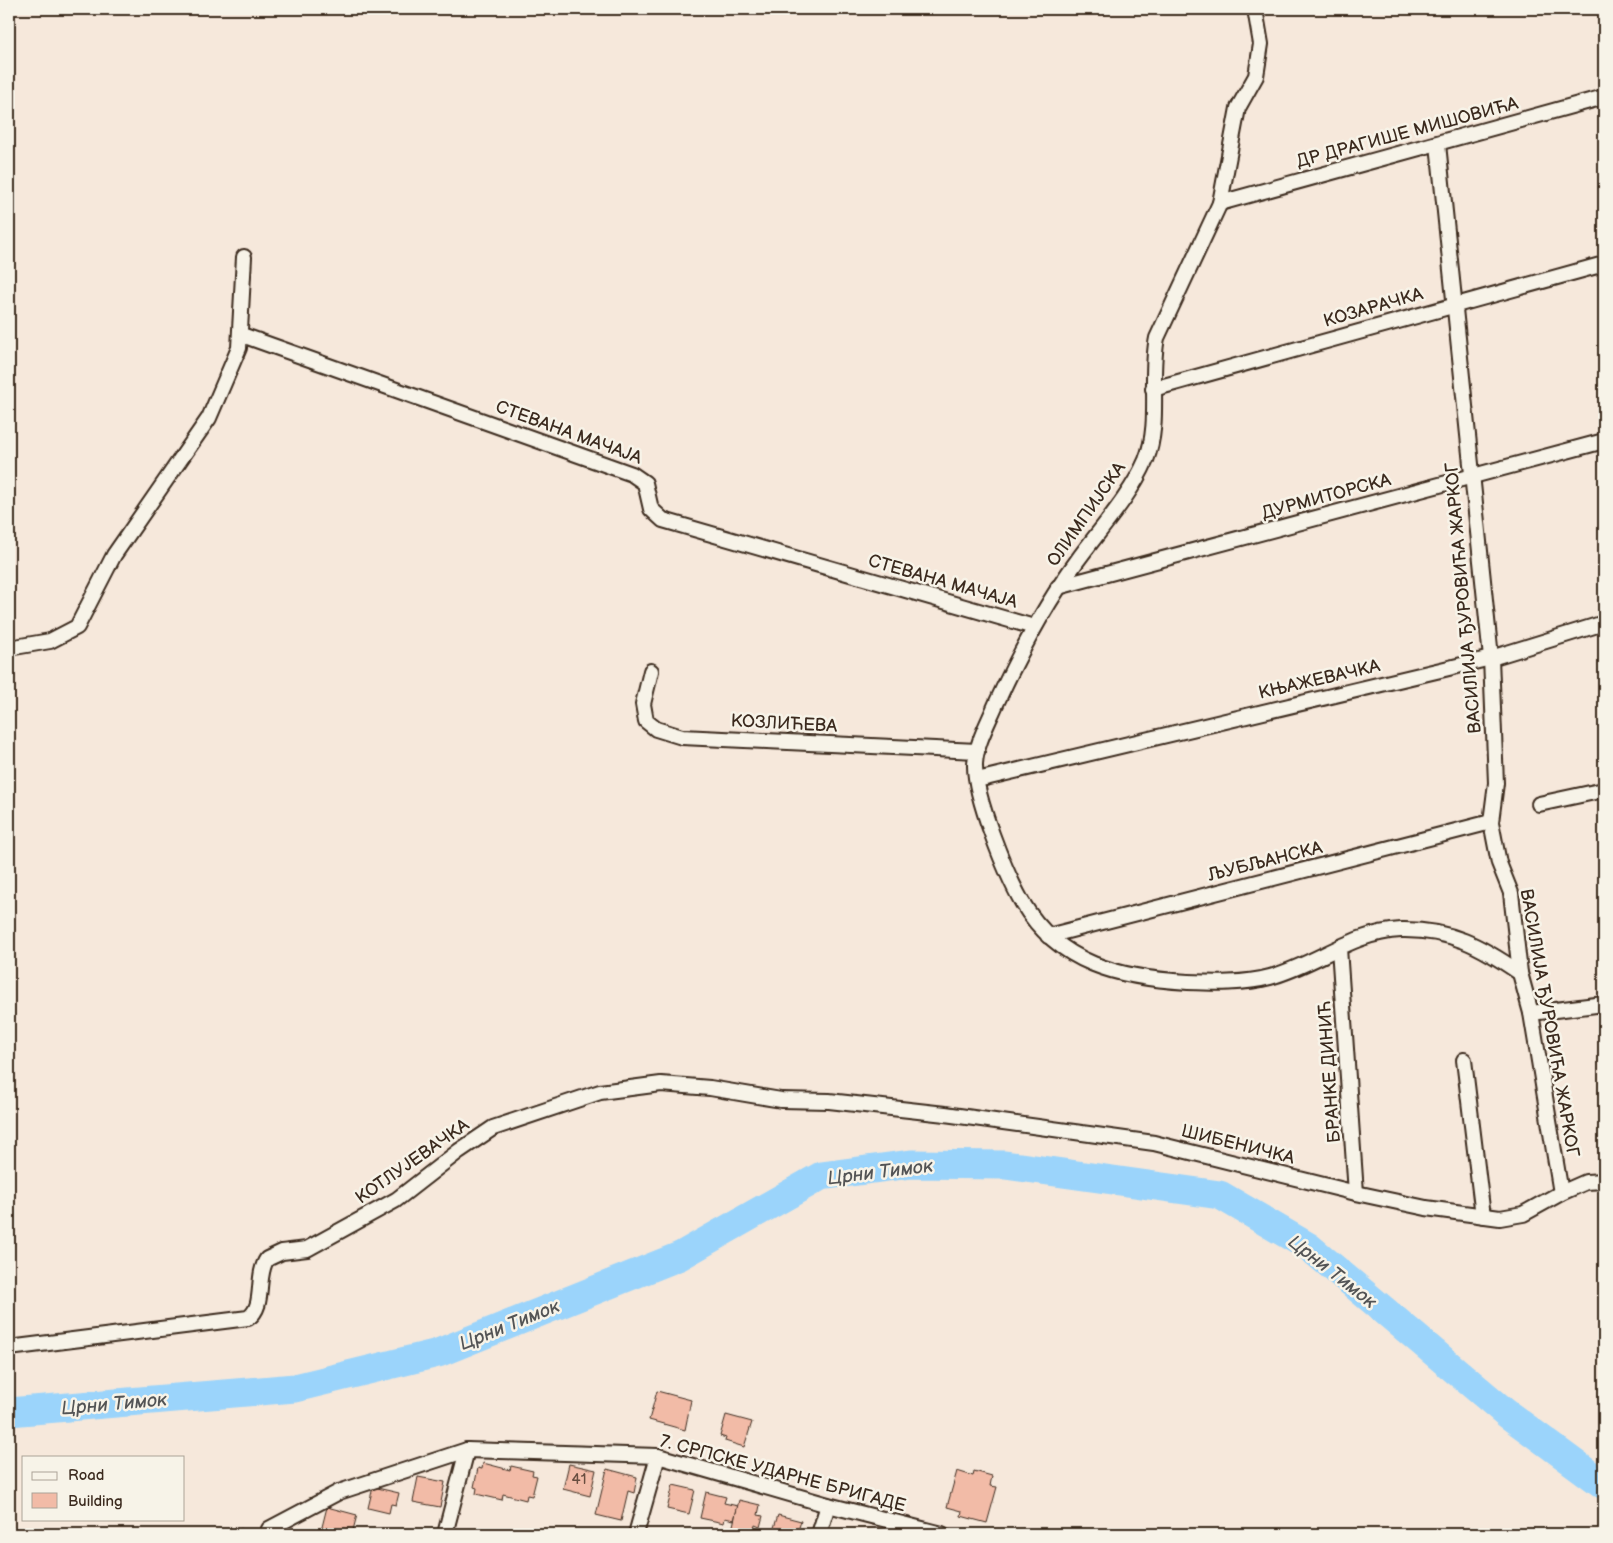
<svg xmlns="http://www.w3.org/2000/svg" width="1613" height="1543" font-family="'Balsamiq Sans',sans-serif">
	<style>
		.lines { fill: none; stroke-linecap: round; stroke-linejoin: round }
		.river { stroke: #9bd4fb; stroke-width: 29 }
		.building { fill: #f2bba7; stroke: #3b2a1e }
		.street-casing { stroke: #3b2a1e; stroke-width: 18 }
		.path { stroke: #3b2a1e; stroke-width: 3; stroke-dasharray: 1 4; stroke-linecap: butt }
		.street { stroke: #f7f3e8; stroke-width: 14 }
		.labels { text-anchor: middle; stroke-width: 5; stroke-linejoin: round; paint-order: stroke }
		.number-label { font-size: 15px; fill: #694e40 }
		.street-label { font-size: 18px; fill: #3b2a1e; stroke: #f7f3e8 }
		.water-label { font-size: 19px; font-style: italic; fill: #535455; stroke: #f7f3e8 }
	</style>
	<rect width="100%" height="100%" fill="#f6e8db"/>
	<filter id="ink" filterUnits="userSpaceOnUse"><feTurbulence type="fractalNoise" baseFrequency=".02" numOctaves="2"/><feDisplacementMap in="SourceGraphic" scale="10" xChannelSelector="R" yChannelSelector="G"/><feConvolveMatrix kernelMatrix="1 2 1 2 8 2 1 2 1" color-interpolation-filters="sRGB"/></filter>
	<g filter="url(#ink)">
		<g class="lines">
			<path class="river" d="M9,1412L295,1388L438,1353L680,1256L821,1176L911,1164L1005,1165L1220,1195L1309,1247L1506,1413L1604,1485"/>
		</g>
		<g class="building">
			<path d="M657,1391L691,1400L685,1430L649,1420Z"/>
			<path d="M726,1415L752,1422L744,1447L725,1441L726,1438L720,1436Z"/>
			<path d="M483,1463L510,1470L511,1466L533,1471L532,1475L537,1476L532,1496L527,1495L526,1500L503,1494L502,1500L476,1494L477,1488L474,1487L478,1468L482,1469Z"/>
			<path d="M569,1464L596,1470L590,1496L563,1489Z"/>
			<path d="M607,1469L637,1477L634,1493L628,1491L621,1521L596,1515Z"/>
			<path d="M957,1471L973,1476L974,1471L992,1476L990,1486L997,1487L987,1523L961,1516L962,1511L947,1507Z"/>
			<path d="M418,1477L445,1482L440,1507L413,1502Z"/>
			<path d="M673,1485L695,1490L689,1514L667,1509Z"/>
			<path d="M373,1487L399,1493L396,1505L391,1504L389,1513L368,1508Z"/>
			<path d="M706,1492L726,1497L724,1503L738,1506L734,1520L725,1518L724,1523L700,1518Z"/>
			<path d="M739,1500L760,1505L758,1515L763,1516L760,1527L755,1525L753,1534L732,1530Z"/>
			<path d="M327,1507L357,1515L352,1534H334L321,1531Z"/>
			<path d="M778,1515L801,1521L797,1534H772Z"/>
			<path d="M841,1529L862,1534H839Z"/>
		</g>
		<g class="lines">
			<g class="street-casing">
				<g id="street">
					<path d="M1255,9L1261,44L1256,76L1238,108L1220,203L1157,338C1149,377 1161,423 1146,460C1130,497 1100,529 1077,561C1044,606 1019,654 996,704C988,723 976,744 975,764C974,796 1006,874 1022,902C1059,965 1121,978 1188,982C1214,983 1244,984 1270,977C1315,965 1353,932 1401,930C1450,929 1481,946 1520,973"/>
					<path d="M1438,144L1491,658L1496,783L1491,822L1499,863L1511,893L1520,973L1531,1013L1561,1193"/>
					<path d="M1220,203L1604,97"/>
					<path d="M242,335L632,474L645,483L651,509L663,520L1034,627"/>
					<path d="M1153,389L1604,264"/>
					<path d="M1058,587L1604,441"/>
					<path d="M9,648L50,641L77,627L114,555L209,418L239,348L244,257"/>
					<path d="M651,671L643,704L646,721L656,729L682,737L977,751"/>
					<path d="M977,780L1491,658L1604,623"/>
					<path d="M1539,804L1604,790"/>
					<path d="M1048,936L1491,822"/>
					<path d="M1339,948L1356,1193"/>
					<path d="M1531,1013L1604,1004"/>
					<path d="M1464,1060L1483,1216"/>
					<path d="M9,1348L248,1318C266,1307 255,1276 267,1259L282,1252L307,1249L396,1200L459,1151L493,1128L600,1092L661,1084L710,1088L781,1100L829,1101L945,1114L1154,1143L1356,1193L1426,1208L1500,1218L1523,1214L1561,1193L1586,1182L1604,1181"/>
					<path d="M267,1534L269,1529L339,1492L467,1450L658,1456L828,1505L942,1534"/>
					<path d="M445,1534L467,1450"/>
					<path d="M636,1534L658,1456"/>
					<path d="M819,1534L828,1505"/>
				</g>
			</g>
			<path class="path" d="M221,1534L240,1529L254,1533"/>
			<use href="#street" class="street"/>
		</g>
	</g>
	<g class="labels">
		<g class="number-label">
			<text x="579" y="1484">41</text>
		</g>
		<g class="street-label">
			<text transform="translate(1407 132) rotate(-15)" y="6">ДР ДРАГИШЕ МИШОВИЋА</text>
			<text transform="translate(1373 307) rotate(-16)" y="6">КОЗАРАЧКА</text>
			<text transform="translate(569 432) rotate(20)" y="6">СТЕВАНА МАЧАЈА</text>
			<text transform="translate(1326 496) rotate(-15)" y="6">ДУРМИТОРСКА</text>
			<text transform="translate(1086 514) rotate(-55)" y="6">ОЛИМПИЈСКА</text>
			<text transform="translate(943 581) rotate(16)" y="6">СТЕВАНА МАЧАЈА</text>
			<text transform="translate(1463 598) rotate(-95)" y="6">ВАСИЛИЈА ЂУРОВИЋА ЖАРКОГ</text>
			<text transform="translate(1319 679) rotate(-13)" y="6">КЊАЖЕВАЧКА</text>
			<text transform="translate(784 723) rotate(3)" y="6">КОЗЛИЋЕВА</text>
			<text transform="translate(1265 861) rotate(-14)" y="6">ЉУБЉАНСКА</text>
			<text transform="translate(1550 1023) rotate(80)" y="6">ВАСИЛИЈА ЂУРОВИЋА ЖАРКОГ</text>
			<text transform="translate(1329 1072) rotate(-94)" y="6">БРАНКЕ ДИНИЋ</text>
			<text transform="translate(1238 1144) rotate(14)" y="6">ШИБЕНИЧКА</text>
			<text transform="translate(412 1161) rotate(-35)" y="6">КОТЛУЈЕВАЧКА</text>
			<text transform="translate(783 1473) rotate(15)" y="6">7. СРПСКЕ УДАРНЕ БРИГАДЕ</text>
		</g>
		<g class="water-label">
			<text transform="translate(880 1171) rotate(-7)" y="7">Црни Тимок</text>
			<text transform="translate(1333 1271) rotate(38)" y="7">Црни Тимок</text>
			<text transform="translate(509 1324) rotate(-22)" y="7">Црни Тимок</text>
			<text transform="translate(114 1403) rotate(-5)" y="7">Црни Тимок</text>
		</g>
	</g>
	<rect width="1613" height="1543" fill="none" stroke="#f7f3e8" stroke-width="30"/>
	<rect x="15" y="15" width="1583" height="1513" fill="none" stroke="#3b2a1e" stroke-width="2" filter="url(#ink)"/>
	<rect x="22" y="1456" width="162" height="65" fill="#f7f3e8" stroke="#aca397"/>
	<rect x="32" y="1472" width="25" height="8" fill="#f7f3e8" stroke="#aca397"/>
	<text x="68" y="1480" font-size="15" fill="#3b2a1e">Road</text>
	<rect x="32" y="1493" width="25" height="15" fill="#f2bba7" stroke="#aca397"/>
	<text x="68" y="1506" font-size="15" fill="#3b2a1e">Building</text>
</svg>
